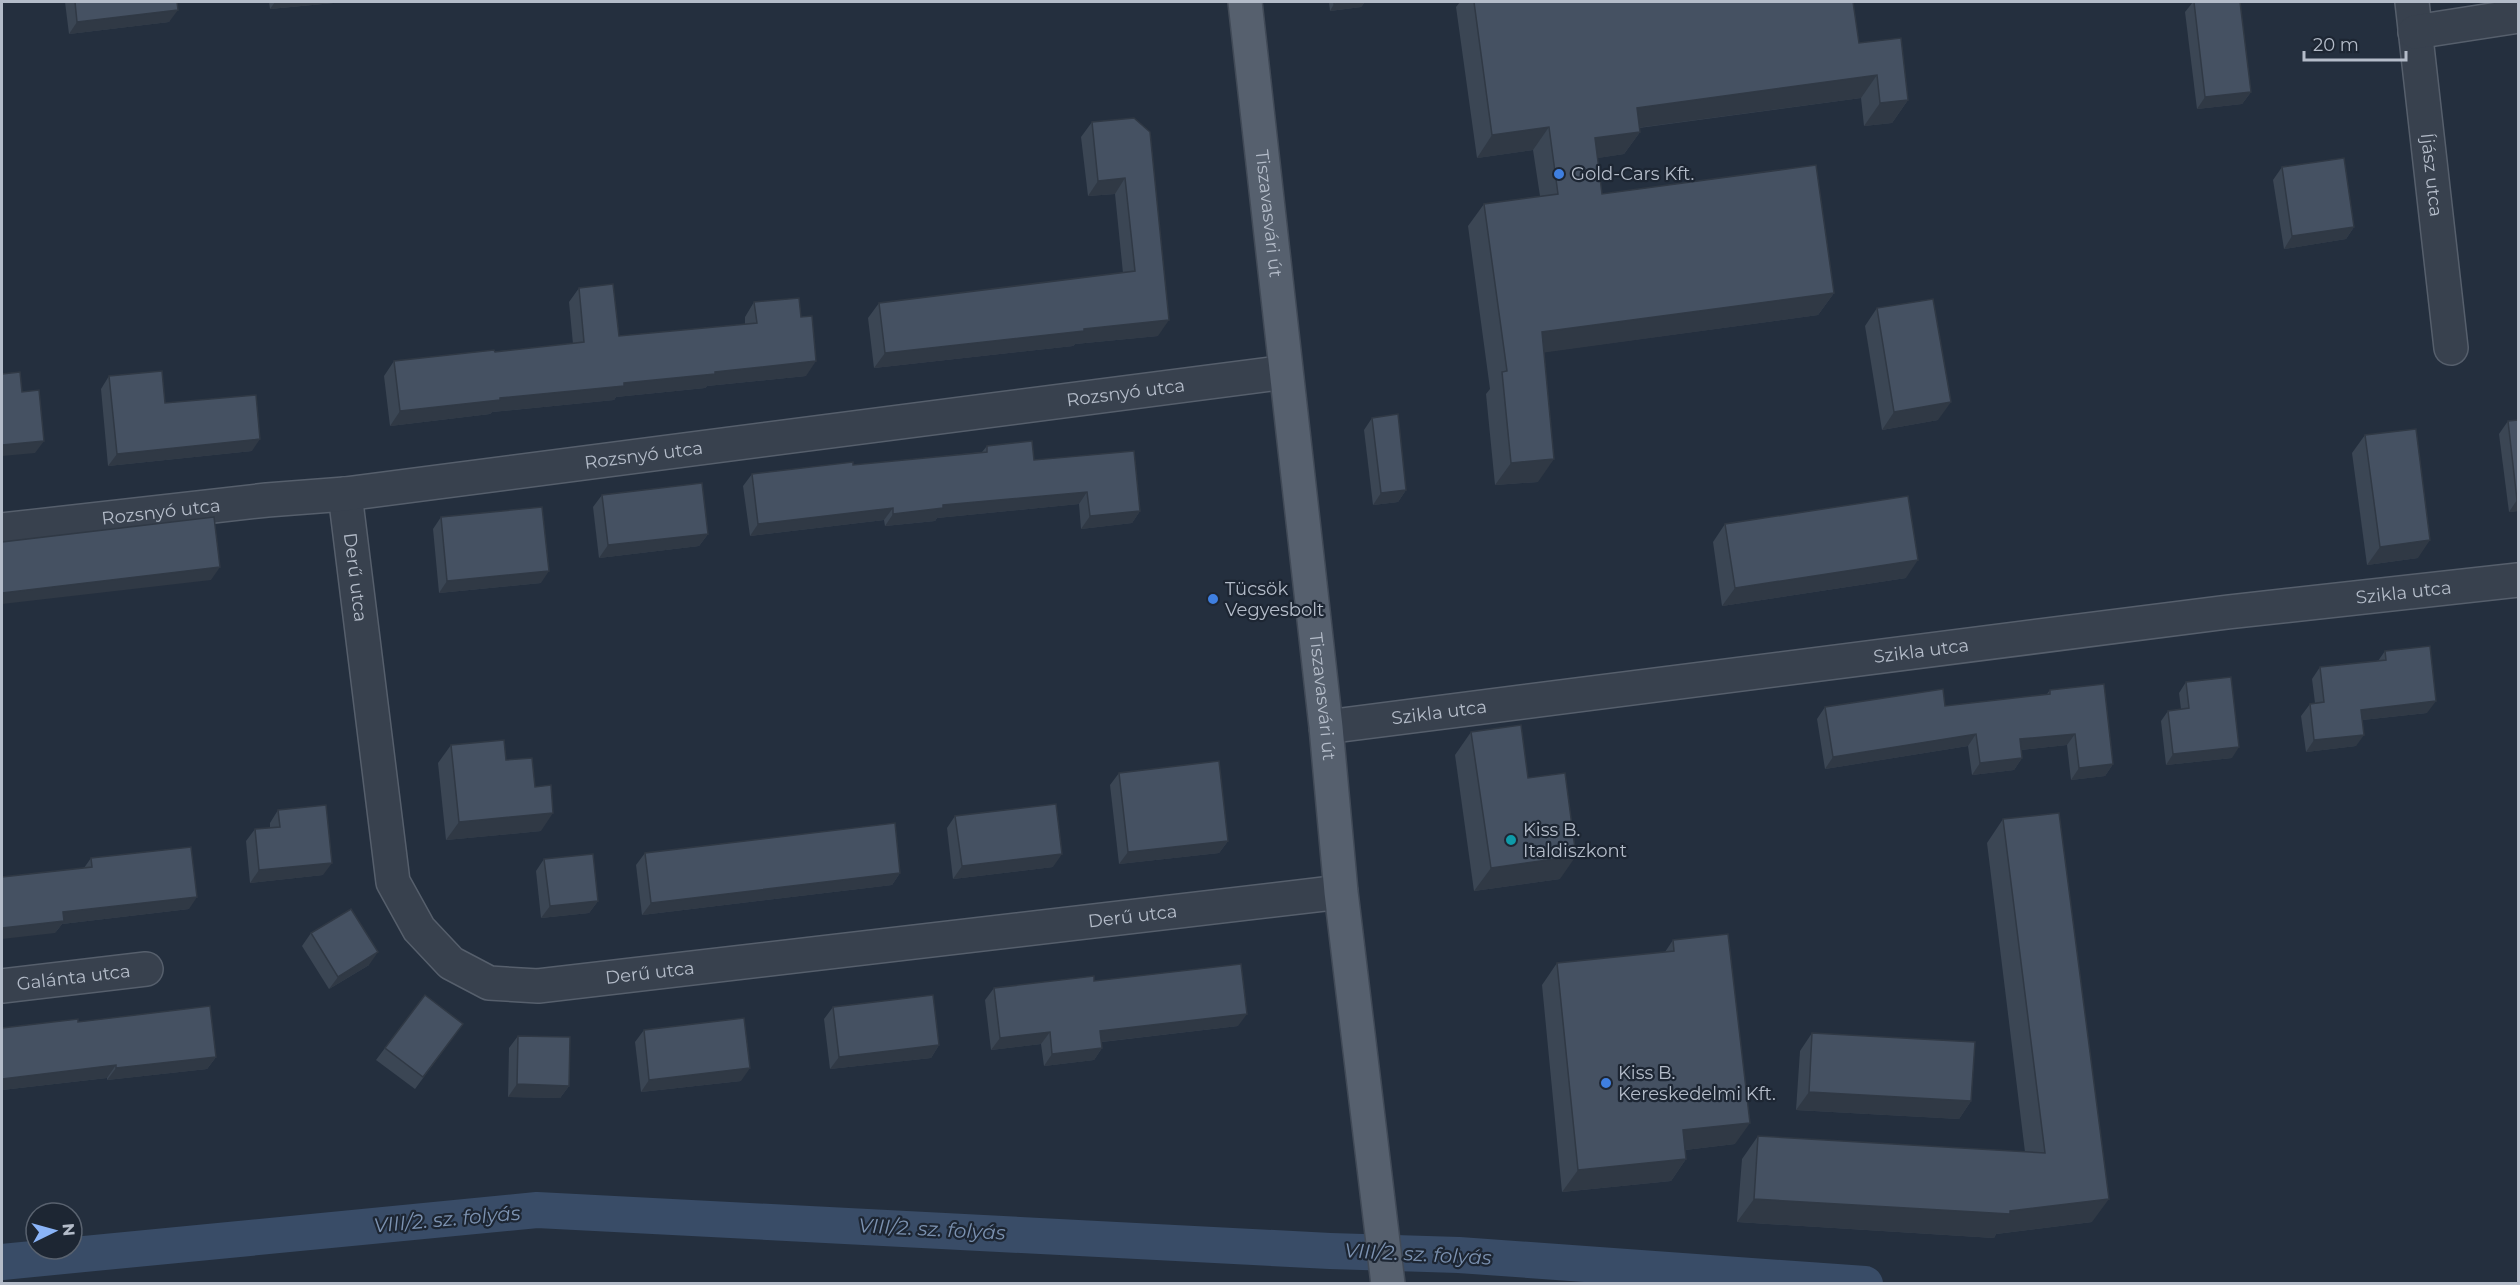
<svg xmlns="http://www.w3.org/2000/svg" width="2520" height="1285" font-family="Montserrat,sans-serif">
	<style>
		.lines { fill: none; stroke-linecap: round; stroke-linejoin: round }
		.canal { stroke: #394c67; stroke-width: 36 }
		.minor-casing { stroke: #565f6c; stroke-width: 36 }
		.primary-casing { stroke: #414a57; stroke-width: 36 }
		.minor { stroke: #38414e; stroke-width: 33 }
		.primary { stroke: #56606e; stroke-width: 33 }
		.wall { fill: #3b4654 }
		.shaded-wall { fill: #303945 }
		.building { fill: #455162; stroke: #303945; stroke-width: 1.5 }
		.shop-dot { fill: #3f7fe0; stroke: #1d2633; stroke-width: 2 }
		.culture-dot { fill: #0f9aa8; stroke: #1d2633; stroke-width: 2 }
		.labels { text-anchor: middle; stroke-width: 4.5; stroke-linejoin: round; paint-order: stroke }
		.poi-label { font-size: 18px; fill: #b4bcc9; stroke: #1d2633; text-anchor: start }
		.street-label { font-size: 18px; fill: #b4bcc9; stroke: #1d2633 }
		.water-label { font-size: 20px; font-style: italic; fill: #7c92b1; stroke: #1d2633 }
	</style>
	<rect width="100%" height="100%" fill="#242f3e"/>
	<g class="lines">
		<path class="canal" d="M2,1262L537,1210L1330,1251L1459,1255L1865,1284"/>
		<g class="minor-casing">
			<g id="minor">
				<path id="s1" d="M2412,2L2451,348"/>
				<path d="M2415,32L2518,16"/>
				<path id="s2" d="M345,494L393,882L419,929L451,963L489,983L538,986L1341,892"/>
				<path id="s3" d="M2,530L267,500L345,494L1286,372"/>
				<path id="s4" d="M1326,727L2228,612L2518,580"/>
				<path id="s5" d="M2,986L146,969"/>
			</g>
		</g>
		<g class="primary-casing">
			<g id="primary">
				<path id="s6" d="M1245,2L1326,727L1341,892L1388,1284"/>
			</g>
		</g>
		<use href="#minor" class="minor"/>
		<use href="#primary" class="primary"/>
	</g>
	<g class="wall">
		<path d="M65,2H177L169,22L69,34Z"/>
		<path d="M269,2H344L270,9Z"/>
		<path d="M1329,2H1365L1361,7L1330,11Z"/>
		<path d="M1460,2H1853L1859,43L1908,100L1892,123L1864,126L1861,98L1639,128L1640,132L1624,154L1597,158L1602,194L1834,293L1818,315L1544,352L1538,482L1495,485L1486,394L1490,389L1468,226L1484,204L1540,196L1533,150L1477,158L1456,7Z"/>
		<path d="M2193,2H2240L2251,92L2242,104L2197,109L2185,12Z"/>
		<path d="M1134,118L1158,336L1075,344L1073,346L874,368L868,318L879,303L1123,273L1115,194L1088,196L1081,137L1092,122Z"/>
		<path d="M2282,167L2354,227L2346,239L2284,249L2273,180Z"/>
		<path d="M579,288L619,336L745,324V317L754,302L806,376L707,386L705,388L616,397L614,400L492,412L490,414L390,426L384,376L394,361L573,344L569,302Z"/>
		<path d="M1877,308L1938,420L1882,430L1865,326Z"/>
		<path d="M109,376L165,403L252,451L108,466L101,389Z"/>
		<path d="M1372,418L1406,490L1398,502L1373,505L1364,430Z"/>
		<path d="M2518,420V511L2509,512L2499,434L2508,421Z"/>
		<path d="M2365,435L2418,558L2367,565L2352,453Z"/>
		<path d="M987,446L1034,460L1140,511L1132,523L1081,529L1079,504L937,518L935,521L885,526L884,520L750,536L743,486L752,474L853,465L982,452Z"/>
		<path d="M602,495L708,534L699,546L599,558L593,507Z"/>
		<path d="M441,517L541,583L439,593L433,529Z"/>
		<path d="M1725,524L1906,578L1722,606L1713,542Z"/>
		<path d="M2385,651L2427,713L2362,720L2356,746L2306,752L2301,716L2310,704L2315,703L2312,679L2320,667L2378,661Z"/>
		<path d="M2186,682L2232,758L2166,765L2161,721L2168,711L2181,709L2179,693Z"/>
		<path d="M2050,690L2113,764L2105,776L2071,780L2067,745L2021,750L2022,758L2014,770L1972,775L1968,746L1825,769L1817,719L1825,707L1945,706L2047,694Z"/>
		<path d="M1471,732L1528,778L1560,879L1474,891L1455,755Z"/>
		<path d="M451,745L506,760L535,787L541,831L446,840L438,763Z"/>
		<path d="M1119,773L1228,841L1219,853L1119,864L1110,785Z"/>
		<path d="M278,810L323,875L250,883L246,841L255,829L270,828V823Z"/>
		<path d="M955,816L1053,867L953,879L947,828Z"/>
		<path d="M2003,819L2092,1222L1996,1234L1994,1238L1737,1222L1742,1159L1758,1136L2025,1152L1987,843Z"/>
		<path d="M645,853L900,873L892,885L642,915L636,865Z"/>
		<path d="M91,858L189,909L62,924L55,933L84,868Z"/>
		<path d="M544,859L598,901L589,913L541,918L536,871Z"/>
		<path d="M311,933L369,965L329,989L302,946Z"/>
		<path d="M1673,940L1735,1144L1685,1150L1686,1159L1671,1181L1562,1192L1542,985L1557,963L1665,952Z"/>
		<path d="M1094,981L1238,1026L1102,1042V1048L1094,1060L1044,1066L1041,1044L991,1050L985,1000L994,988Z"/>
		<path d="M833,1007L939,1045L931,1058L830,1069L824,1019Z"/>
		<path d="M78,1022L216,1057L207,1069L107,1080V1078L2,1090V1028Z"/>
		<path d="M644,1030L741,1081L641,1092L635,1042Z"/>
		<path d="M1812,1033L1971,1101L1959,1119L1796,1110L1800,1051Z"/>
		<path d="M454,1036L415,1089L376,1060L385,1048Z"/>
		<path d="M518,1036L569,1086L560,1098L508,1097L509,1048Z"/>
	</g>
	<g class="shaded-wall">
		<path d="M275,2H344L270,9Z"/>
		<path d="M1360,2H1365L1361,7L1330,11L1334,4Z"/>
		<path d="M178,10L169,22L69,34L77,22Z"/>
		<path d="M1877,75L1861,98L1621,130L1637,108Z"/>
		<path d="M2251,92L2242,104L2197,109L2205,97Z"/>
		<path d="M1908,100L1892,123L1864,126L1880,103Z"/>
		<path d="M1549,127L1533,150L1477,158L1492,135Z"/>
		<path d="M1640,132L1624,154L1579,161L1595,138Z"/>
		<path d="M1125,178L1115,194L1088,196L1098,181Z"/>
		<path d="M2354,227L2346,239L2284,249L2292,236Z"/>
		<path d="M1834,293L1818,315L1526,355L1542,332Z"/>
		<path d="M1169,320L1158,336L1075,344L1073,346L874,368L885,353L1084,329Z"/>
		<path d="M816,361L806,376L707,386L705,388L616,397L614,400L492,412L490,414L390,426L400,411L500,398L715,372Z"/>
		<path d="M1951,402L1938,420L1882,430L1894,412Z"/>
		<path d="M260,439L252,451L108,466L117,454Z"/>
		<path d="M44,441L35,453L2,456V445Z"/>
		<path d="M1554,459L1538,482L1495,485L1511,463Z"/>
		<path d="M1406,490L1398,502L1373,505L1381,493Z"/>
		<path d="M1087,492L1079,504L937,518L935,521L885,526L893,514L943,505Z"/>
		<path d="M2517,500H2518V511L2509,512Z"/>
		<path d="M893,508L884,520L750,536L758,524Z"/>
		<path d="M1140,511L1132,523L1081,529L1090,516Z"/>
		<path d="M708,534L699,546L599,558L608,545Z"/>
		<path d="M2430,540L2418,558L2367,565L2380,547Z"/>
		<path d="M1918,560L1906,578L1722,606L1735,588Z"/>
		<path d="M220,567L211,580L2,604V593Z"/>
		<path d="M549,571L541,583L439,593L447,581Z"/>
		<path d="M2436,701L2427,713L2353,721L2361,710Z"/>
		<path d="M1976,734L1968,746L1825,769L1833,757Z"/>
		<path d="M2075,734L2067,745L2012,751L2020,739Z"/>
		<path d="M2364,735L2356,746L2306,752L2314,740Z"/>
		<path d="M2239,747L2232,758L2166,765L2173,754Z"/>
		<path d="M2022,758L2014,770L1972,775L1980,763Z"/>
		<path d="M2113,764L2105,776L2071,780L2079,768Z"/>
		<path d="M553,813L541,831L446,840L459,822Z"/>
		<path d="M1228,841L1219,853L1119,864L1128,852Z"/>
		<path d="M1062,854L1053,867L953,879L962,866Z"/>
		<path d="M1576,856L1560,879L1474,891L1491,868Z"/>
		<path d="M332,863L323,875L250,883L259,870Z"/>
		<path d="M900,873L892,885L642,915L651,903Z"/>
		<path d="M197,897L189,909L62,924L55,933L2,939V928L63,912Z"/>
		<path d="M598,901L589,913L541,918L550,906Z"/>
		<path d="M378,952L369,965L329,989L338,977Z"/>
		<path d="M1247,1014L1238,1026L1092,1043L1100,1031Z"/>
		<path d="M1050,1032L1041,1044L991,1050L1000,1038Z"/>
		<path d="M939,1045L931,1058L830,1069L839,1057Z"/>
		<path d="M1102,1048L1094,1060L1044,1066L1052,1054Z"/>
		<path d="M216,1057L207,1069L107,1080L116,1068Z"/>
		<path d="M116,1065L107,1078L2,1090V1079Z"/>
		<path d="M750,1068L741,1081L641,1092L649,1080Z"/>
		<path d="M517,1084L569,1086L560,1098L508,1097Z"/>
		<path d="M1809,1092L1971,1101L1959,1119L1796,1110Z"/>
		<path d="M1750,1123L1735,1144L1668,1152L1683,1130Z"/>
		<path d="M1686,1159L1671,1181L1562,1192L1578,1170Z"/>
		<path d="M1754,1199L2010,1211L2109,1199L2092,1222L1996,1234L1994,1238L1737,1222Z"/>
	</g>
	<g class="building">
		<path d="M75,2H177L178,10L77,22Z"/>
		<path d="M1334,2H1360L1334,4Z"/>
		<path d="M1474,2H1853L1859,43L1901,38L1908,100L1880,103L1877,75L1637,108L1640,132L1595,138L1602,194L1816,165L1834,293L1542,332L1554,459L1511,463L1502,372L1507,371L1484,204L1558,194L1549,127L1492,135Z"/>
		<path d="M2194,2H2240L2251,92L2205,97Z"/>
		<path d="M1134,118L1150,132L1169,320L1084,329V331L885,353L879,303L1135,271L1125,178L1098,181L1092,122Z"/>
		<path d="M2344,158L2354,227L2292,236L2282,167Z"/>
		<path d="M613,284L619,336L757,323L754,302L799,298L801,317L812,316L816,361L715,372V374L624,383V386L500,398V400L400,411L394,361L494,350L495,352L584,342L579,288Z"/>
		<path d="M1933,299L1951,402L1894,412L1877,308Z"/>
		<path d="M162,371L165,403L256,395L260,439L117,454L109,376Z"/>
		<path d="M20,372L22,392L39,390L44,441L2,445V374Z"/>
		<path d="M1398,414L1406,490L1381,493L1372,418Z"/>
		<path d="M2518,420V500H2517L2508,421Z"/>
		<path d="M2416,429L2430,540L2380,547L2365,435Z"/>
		<path d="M1032,441L1034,460L1134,451L1140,511L1090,516L1087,492L943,505V508L893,514V508L758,524L752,474L853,462V465L987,452V446Z"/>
		<path d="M702,483L708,534L608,545L602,495Z"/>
		<path d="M1908,496L1918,560L1735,588L1725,524Z"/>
		<path d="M542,507L549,571L447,581L441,517Z"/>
		<path d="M214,517L220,567L2,593V542Z"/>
		<path d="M2430,646L2436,701L2361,710L2364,735L2314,740L2310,704L2324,702L2320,667L2386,660L2385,651Z"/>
		<path d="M2231,677L2239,747L2173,754L2168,711L2189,708L2186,682Z"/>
		<path d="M2104,684L2113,764L2079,768L2075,734L2020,739L2022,758L1980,763L1976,734L1833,757L1825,707L1943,689L1945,706L2050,694V690Z"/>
		<path d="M1521,725L1528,778L1565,773L1576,856L1491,868L1471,732Z"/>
		<path d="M504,740L506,760L532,758L535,787L551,785L553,813L459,822L451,745Z"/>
		<path d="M1219,761L1228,841L1128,852L1119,773Z"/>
		<path d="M1056,804L1062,854L962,866L955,816Z"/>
		<path d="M326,805L332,863L259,870L255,829L280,827L278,810Z"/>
		<path d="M2059,813L2109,1199L2010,1211V1214L1754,1199L1758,1136L2045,1153L2003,819Z"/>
		<path d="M895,823L900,873L651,903L645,853Z"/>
		<path d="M191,847L197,897L63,912L64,921L2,928V877L92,867L91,858Z"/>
		<path d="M593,854L598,901L550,906L544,859Z"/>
		<path d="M351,909L378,952L338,977L311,933Z"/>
		<path d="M1728,934L1750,1123L1683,1130L1686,1159L1578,1170L1557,963L1674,951L1673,940Z"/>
		<path d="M1241,964L1247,1014L1100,1031L1102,1048L1052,1054L1050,1032L1000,1038L994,988L1094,976V981Z"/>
		<path d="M425,995L463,1024L423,1077L385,1048Z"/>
		<path d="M933,995L939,1045L839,1057L833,1007Z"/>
		<path d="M210,1006L216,1057L116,1068V1065L2,1079V1028L78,1019V1022Z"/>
		<path d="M744,1018L750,1068L649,1080L644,1030Z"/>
		<path d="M1812,1033L1975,1042L1971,1101L1809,1092Z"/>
		<path d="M518,1036L570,1037L569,1086L517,1084Z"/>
	</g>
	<g class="shop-dot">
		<circle cx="1559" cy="174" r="6"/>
		<circle cx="1213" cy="599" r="6"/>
		<circle cx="1606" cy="1083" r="6"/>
	</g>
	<circle class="culture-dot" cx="1511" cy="840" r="6"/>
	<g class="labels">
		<g class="poi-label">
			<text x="1571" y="180">Gold-Cars Kft.</text>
			<text x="1225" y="595">Tücsök<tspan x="1225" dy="21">Vegyesbolt</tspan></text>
			<text x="1523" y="836">Kiss B.<tspan x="1523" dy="21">Italdiszkont</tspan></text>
			<text x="1618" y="1079">Kiss B.<tspan x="1618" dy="21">Kereskedelmi Kft.</tspan></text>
		</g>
		<g class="street-label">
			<text dy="6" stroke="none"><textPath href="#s1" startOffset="174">Íjász utca</textPath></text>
			<text dy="6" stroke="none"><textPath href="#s6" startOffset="213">Tiszavasvári út</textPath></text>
			<text dy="6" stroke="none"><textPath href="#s3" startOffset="1132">Rozsnyó utca</textPath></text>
			<text dy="6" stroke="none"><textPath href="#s3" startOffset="646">Rozsnyó utca</textPath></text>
			<text dy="6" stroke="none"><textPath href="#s3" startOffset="160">Rozsnyó utca</textPath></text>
			<text dy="6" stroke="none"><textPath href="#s2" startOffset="84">Derű utca</textPath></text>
			<text dy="6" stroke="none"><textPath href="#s4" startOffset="1086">Szikla utca</textPath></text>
			<text dy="6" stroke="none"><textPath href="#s4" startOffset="600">Szikla utca</textPath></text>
			<text dy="6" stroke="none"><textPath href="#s6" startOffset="699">Tiszavasvári út</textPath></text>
			<text dy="6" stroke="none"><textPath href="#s4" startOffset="114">Szikla utca</textPath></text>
			<text dy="6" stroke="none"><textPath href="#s2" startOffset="1182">Derű utca</textPath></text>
			<text dy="6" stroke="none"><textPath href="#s2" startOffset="696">Derű utca</textPath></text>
			<text dy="6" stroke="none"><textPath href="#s5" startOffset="72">Galánta utca</textPath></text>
		</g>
		<g class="water-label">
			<text transform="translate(447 1219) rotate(-5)" y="7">VIII/2. sz. folyás</text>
			<text transform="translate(932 1229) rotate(3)" y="7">VIII/2. sz. folyás</text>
			<text transform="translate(1418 1254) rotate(3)" y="7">VIII/2. sz. folyás</text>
		</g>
	</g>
	<rect width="2520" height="1285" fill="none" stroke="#b4bcc9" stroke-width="6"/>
	<g transform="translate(54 1231) rotate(85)"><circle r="28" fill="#1d2633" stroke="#59626f" stroke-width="1.5"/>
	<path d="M0-4.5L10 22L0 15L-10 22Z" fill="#8ab4f8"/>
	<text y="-9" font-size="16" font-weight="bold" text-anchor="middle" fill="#b4bcc9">N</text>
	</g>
	<path d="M2304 51v9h102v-9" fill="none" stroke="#b4bcc9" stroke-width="3"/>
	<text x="2313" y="51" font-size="18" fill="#b4bcc9" stroke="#1d2633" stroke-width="4.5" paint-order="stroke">20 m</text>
</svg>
